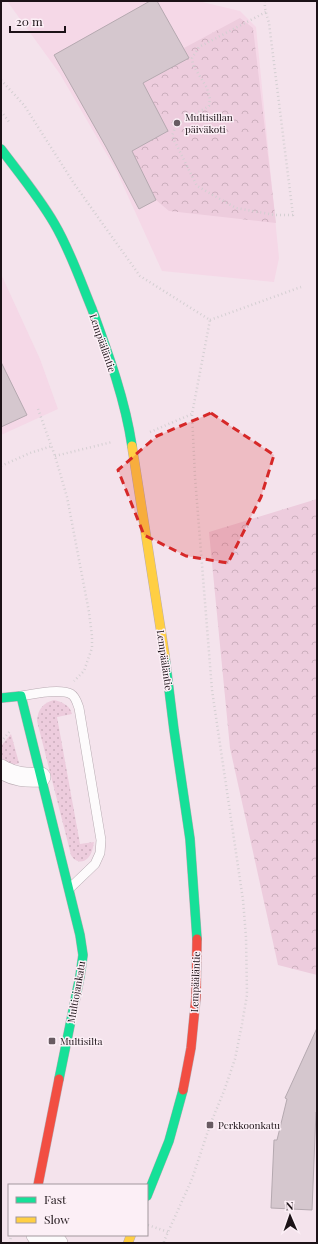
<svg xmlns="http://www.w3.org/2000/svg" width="318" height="1244" font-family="'Playfair Display',serif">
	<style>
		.built { fill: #f5d8e7 }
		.grass { fill: url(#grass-dots) }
		.forest { fill: url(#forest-crowns) }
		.building { fill: #d5c7ce; stroke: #b5a9b0 }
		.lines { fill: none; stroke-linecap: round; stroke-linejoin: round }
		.lane-casing { stroke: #b8abb2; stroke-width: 10 }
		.street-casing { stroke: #b8abb2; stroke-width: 20 }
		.fast-casing { stroke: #b8abb2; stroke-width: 10 }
		.slow-casing { stroke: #b8abb2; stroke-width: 10 }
		.jam-casing { stroke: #b8abb2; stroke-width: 10 }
		.path { stroke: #d4cfd2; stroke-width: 2.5; stroke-dasharray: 1 3; stroke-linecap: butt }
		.lane { stroke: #fdfbfc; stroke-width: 9 }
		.street { stroke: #fdfbfc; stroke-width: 19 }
		.fast { stroke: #16e098; stroke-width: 9 }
		.slow { stroke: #ffcf43; stroke-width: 9 }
		.jam { stroke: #f24e42; stroke-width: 9 }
		.marked { fill: #d62828; fill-opacity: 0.2; stroke: #d62828; stroke-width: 3; stroke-dasharray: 8 5; stroke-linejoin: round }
		.poi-dot { fill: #685b62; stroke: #fceff6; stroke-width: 1.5 }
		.labels { text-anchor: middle; stroke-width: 3; stroke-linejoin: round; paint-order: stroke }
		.poi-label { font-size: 10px; fill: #1c1217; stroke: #fceff6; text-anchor: start }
		.street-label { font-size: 10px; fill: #1c1217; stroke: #fceff6 }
	</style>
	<defs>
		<pattern id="grass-dots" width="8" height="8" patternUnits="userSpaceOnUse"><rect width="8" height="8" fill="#edccdd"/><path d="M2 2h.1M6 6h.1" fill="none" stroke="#cbaebd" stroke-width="1.8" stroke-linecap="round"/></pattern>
		<pattern id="forest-crowns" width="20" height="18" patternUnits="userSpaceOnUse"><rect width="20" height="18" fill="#edccdd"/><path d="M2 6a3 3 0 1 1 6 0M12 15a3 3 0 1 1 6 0" fill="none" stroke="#cbaebd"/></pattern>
	</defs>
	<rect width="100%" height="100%" fill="#f4e3ec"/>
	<g class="built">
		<path d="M7,1H198L240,11L256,27L279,258L274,282L162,271L117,172L60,74Z"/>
		<path d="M1,274L40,359L58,409L1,435Z"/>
	</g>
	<g class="grass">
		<path d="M54,700C62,702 70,705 72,714L57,717L80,844L94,842C93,847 92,854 88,858C82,864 75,862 71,855L37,721C38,709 43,703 54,700Z"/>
		<path d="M11,734L19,763C12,767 6,763 1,758V746Z"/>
	</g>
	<g class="forest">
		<path d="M240,18L253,28L276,223L169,211L156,200L132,151L143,83L189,58L184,48Z"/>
		<path d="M317,499V975L278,965L230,748L209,532Z"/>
	</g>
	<g class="building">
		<path d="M150,1H157L189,58L143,83L168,131L132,151L156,200L139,209L106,147L54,55Z"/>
		<path d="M1,362L27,415L1,427Z"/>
		<path d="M317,1028V1113L316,1112L312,1210L271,1208L274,1140H277L287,1099L285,1098Z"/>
	</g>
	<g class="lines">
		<g class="lane-casing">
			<path id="lane" d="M21,696C33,694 60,688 71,694C76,697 77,703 79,708L101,840L100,853L95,864L70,888"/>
		</g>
		<g class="street-casing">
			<g id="street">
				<path d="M1,769C14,777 26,778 41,777"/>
				<path d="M36,1235L58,1243"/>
			</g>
		</g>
		<g class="fast-casing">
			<g id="fast">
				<path d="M1,149C19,173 39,197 54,223C70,250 80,280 92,309C108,353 125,399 132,446"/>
				<path d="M165,657L174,730L190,839L197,939"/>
				<path d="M1,698L21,696L80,935L83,955L80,976L59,1079"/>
				<path d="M147,1196L169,1141L183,1090"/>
			</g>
		</g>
		<g class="slow-casing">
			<g id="slow">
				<path d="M132,446L165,657"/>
				<path d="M128,1243L131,1235"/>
			</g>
		</g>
		<g class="jam-casing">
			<g id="jam">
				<path d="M183,1090L191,1048L196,997L197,939"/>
				<path d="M38,1185L59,1079"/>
			</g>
		</g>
		<g class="path">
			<path d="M265,1C264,9 267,16 269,23L293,215H275L236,208L197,186L172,136L176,125L209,106L210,99L207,88L193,65L192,58L199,47L266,12"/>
			<path d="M1,80L24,105L75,185L140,276L210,320L192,414L195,477L212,690L243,900L246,937L247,995L242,1024L235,1059L224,1091L210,1125L192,1179L164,1241V1243"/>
			<path d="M1,111L9,122"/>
			<path d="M210,320L301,287"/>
			<path d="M38,409L55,456L67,497L89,612L92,636V648L84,671L74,681"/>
			<path d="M150,432L192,414"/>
			<path d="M55,456L112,442"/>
			<path d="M1,466L30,453L52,446"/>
			<path d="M1,742L10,731"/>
			<path d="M148,1225L168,1232"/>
			<path d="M10,1243L11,1235"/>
		</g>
		<use href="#lane" class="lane"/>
		<use href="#street" class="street"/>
		<use href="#fast" class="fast"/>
		<use href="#slow" class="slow"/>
		<use href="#jam" class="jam"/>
	</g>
	<path class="marked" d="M211,413L274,455L261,497L228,563L186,556L144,535L118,470L157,436Z"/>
	<g class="poi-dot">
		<circle cx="177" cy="123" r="4"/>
		<rect x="48" y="1037" width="8" height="8" rx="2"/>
		<rect x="206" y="1121" width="8" height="8" rx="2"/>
	</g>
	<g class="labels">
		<g class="poi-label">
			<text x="185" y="121">Multisillan<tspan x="185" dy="12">päiväkoti</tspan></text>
			<text x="60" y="1045">Multisilta</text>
			<text x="218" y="1129">Perkkoonkatu</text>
		</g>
		<g class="street-label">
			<text transform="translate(103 343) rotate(71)" y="4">Lempääläntie</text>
			<text transform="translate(165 660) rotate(82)" y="4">Lempääläntie</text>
			<text transform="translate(195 982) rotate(-88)" y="4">Lempääläntie</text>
			<text transform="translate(76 992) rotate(-80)" y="4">Multiojankatu</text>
		</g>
	</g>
	<rect width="318" height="1244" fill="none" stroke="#1c1217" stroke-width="4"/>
	<rect x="8" y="1184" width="140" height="52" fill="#fceff6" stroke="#a2979d"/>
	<rect x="16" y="1197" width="20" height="6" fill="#16e098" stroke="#a2979d"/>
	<text x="44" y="1204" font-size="12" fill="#1c1217">Fast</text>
	<rect x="16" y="1217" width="20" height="6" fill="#ffcf43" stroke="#a2979d"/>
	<text x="44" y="1224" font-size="12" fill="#1c1217">Slow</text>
	<g transform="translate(290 1216) rotate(358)" stroke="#fceff6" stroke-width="3" paint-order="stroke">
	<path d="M0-3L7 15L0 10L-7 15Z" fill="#1c1217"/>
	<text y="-6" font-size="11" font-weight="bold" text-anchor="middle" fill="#1c1217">N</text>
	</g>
	<path d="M10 26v6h55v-6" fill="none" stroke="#1c1217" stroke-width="2"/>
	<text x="16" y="26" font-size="12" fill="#1c1217" stroke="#fceff6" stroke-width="3" paint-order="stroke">20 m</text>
</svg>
